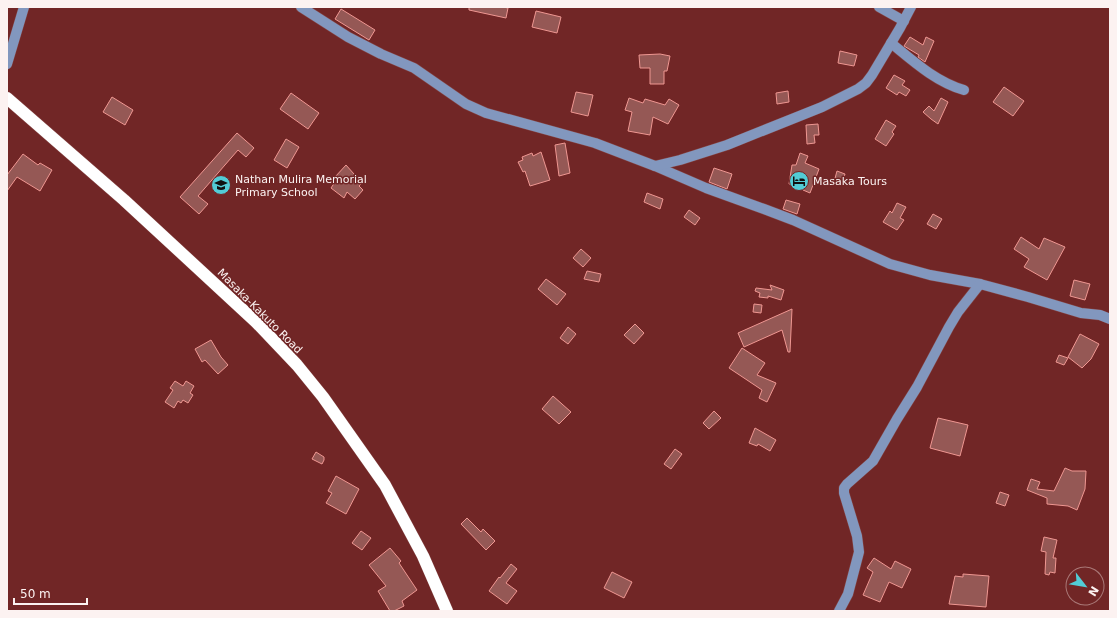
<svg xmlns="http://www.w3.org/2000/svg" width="1117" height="618" font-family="'DejaVu Sans',sans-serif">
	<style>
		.building { fill: #955855; stroke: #ef9792 }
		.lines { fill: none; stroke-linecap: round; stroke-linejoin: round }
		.minor-casing { stroke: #844342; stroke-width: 11 }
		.highway-casing { stroke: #844342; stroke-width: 13 }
		.minor { stroke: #8297be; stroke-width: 10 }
		.highway { stroke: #fff; stroke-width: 12 }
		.labels { text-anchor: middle; stroke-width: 3; stroke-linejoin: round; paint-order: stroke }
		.poi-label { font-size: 11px; fill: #fcf2f1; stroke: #712626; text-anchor: start }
		.street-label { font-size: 11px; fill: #fcf2f1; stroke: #712626 }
	</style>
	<rect width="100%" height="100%" fill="#712626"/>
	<g class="building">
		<path d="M469,7H503L508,8L506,18L469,10Z"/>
		<path d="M341,9L375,30L369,40L335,19Z"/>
		<path d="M536,11L561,17L557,33L532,27Z"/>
		<path d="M910,37L923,45L926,37L934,41L925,62L918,57L919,55L904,46Z"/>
		<path d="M840,51L857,55L854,66L838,63Z"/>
		<path d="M660,54L670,56L667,71H664V84H650V68H640L639,55Z"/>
		<path d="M894,75L905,81L902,85L910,90L906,96L899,92L897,95L886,88Z"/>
		<path d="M1004,87L1024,101L1013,116L993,102Z"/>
		<path d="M788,91L789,102L777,104L776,93Z"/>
		<path d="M576,92L593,95L588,116L571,112Z"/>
		<path d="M291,93L319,113L308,129L280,109Z"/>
		<path d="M112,97L133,110L125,125L103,112Z"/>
		<path d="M629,98L643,103L645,99L665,105L669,99L679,105L668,124L653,117L650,135L628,131L632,112L625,110Z"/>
		<path d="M941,98L948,102L938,124L931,119L923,112L929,106L934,111Z"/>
		<path d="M886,120L896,126L892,132L894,134L886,146L875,139Z"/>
		<path d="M818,124L819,135H814L815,143L807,144L806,125Z"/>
		<path d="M237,133L254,148L246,157L238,150L198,196L208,204L199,214L180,197Z"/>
		<path d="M286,139L299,147L287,168L274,160Z"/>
		<path d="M565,143L570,173L559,176L555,145Z"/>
		<path d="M541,152L550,180L530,186L525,171L523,172L518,162L523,160L522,157L532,153L533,156Z"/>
		<path d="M800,153L808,156L805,163L819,169L810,193L803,190V188L789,184L792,165H796Z"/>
		<path d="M23,154L38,165L40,163L52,170L40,191L17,177L7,191V175Z"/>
		<path d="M346,165L362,183L359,186L363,190L355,199L347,192L344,198L331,188L337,179L335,177Z"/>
		<path d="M714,168L732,174L727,189L709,182Z"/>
		<path d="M837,171L845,174L842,184L834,182Z"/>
		<path d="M647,193L663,199L660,209L644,202Z"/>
		<path d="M786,200L800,204L797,214L783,209Z"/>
		<path d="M897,203L906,207L900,218L904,220L897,230L883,222L890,211L892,213Z"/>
		<path d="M689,210L700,218L695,225L684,217Z"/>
		<path d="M933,214L942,219L936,229L927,224Z"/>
		<path d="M1021,237L1039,249L1044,238L1065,247L1047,280L1024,267L1029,259L1014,249Z"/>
		<path d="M581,249L591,258L583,267L573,258Z"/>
		<path d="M587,271L601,274L599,282L584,279Z"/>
		<path d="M546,279L566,294L557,305L538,289Z"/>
		<path d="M1074,280L1090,284L1085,300L1070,296Z"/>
		<path d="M770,285L784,290L781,300L768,296V298L759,297L760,293L755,291L756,288L772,290Z"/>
		<path d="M754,304L762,305L761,313L753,312Z"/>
		<path d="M792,309L790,352H788L782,330L744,347L738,333Z"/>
		<path d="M635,324L644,333L634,344L624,335Z"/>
		<path d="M568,327L576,334L568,344L560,338Z"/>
		<path d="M1080,334L1099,344L1091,359L1082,368L1068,357Z"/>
		<path d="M211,340L221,357L228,365L218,374L205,360L202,362L195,349Z"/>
		<path d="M742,348L765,363L757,375L776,383L767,402L759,398L762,390L729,368Z"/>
		<path d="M1059,355L1068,358L1064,365L1056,362Z"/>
		<path d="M175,381L183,386L186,381L194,386L190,393L193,395L188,403L183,400L181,403L178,401L174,408L165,402L173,390L170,388Z"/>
		<path d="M553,396L571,412L559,424L542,409Z"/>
		<path d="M714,411L721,418L709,429L703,423Z"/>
		<path d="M938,418L968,425L960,456L930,448Z"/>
		<path d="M755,428L776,440L770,451L758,444L757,446L749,443Z"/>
		<path d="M675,449L682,454L671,469L664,464Z"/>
		<path d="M316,452L324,457V460L322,464L312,459Z"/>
		<path d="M1065,468L1072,471H1086L1085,489L1077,510L1068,506L1047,504V498L1027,490L1031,479L1040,482L1037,489L1054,491Z"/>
		<path d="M336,476L359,489L346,514L326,503L332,493L328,491Z"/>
		<path d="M1000,492L1009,495L1005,506L996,503Z"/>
		<path d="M467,518L481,532L483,529L495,541L486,550L461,524Z"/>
		<path d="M361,531L371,538L362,550L352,543Z"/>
		<path d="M1044,537L1057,540L1053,558H1056L1055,573L1050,572L1049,575L1045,574L1046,552L1041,551Z"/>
		<path d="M390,548L401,561L399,563L417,590L402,601L404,606L394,611H390L378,591L386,586L369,565Z"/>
		<path d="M874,558L891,569L895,561L911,569L902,588L889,582L880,602L863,595L873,572L867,568Z"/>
		<path d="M511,564L517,569L506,583L517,591L507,604L489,591L499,577L500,578Z"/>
		<path d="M612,572L632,582L624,598L604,588Z"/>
		<path d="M963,574L989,576L986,607L949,604L955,576L963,577Z"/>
	</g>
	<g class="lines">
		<g class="minor-casing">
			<g id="minor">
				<path d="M301,7L348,37L381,54L414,68L466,104L486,113L595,143L655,166L706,188L764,209L793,220L890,264L930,275L980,284L1028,297L1081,313L1100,315L1110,319"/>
				<path d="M879,7L904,21"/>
				<path d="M891,43C913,61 936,82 964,90"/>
				<path d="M7,64L24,7"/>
				<path d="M655,166L680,160L727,145L822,107L858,89L866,83L872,75L900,28L911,7"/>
				<path d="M839,611L848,594L859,552L857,536L844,493V488L847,484L873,461L897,419L917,387L949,327L958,312L980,284"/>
			</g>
		</g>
		<g class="highway-casing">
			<path id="highway" d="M7,98L124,200L256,322L297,365L323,397L385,485L423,556L447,611"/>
		</g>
		<use href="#minor" class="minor"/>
		<use href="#highway" class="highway"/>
	</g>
	<defs>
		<g id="hotel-disc" transform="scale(1)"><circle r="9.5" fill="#52ccd6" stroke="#712626"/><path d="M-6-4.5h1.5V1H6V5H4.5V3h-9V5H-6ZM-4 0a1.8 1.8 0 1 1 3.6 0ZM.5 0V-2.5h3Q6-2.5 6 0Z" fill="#111"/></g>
		<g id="school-disc" transform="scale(1)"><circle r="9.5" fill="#52ccd6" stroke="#712626"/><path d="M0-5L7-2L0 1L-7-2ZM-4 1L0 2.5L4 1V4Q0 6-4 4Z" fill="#111"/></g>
	</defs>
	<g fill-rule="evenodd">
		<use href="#hotel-disc" x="799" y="181"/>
		<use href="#school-disc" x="221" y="185"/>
	</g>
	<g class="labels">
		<g class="poi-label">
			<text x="235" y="183">Nathan Mulira Memorial<tspan x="235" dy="13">Primary School</tspan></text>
			<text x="813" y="185">Masaka Tours</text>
		</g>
		<g class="street-label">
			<text transform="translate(260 311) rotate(45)" y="4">Masaka-Kakuto Road</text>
		</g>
	</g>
	<rect width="1117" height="618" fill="none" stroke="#fcf2f1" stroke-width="16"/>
	<g transform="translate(1085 586) rotate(121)"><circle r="19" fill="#712626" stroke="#a97877"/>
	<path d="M0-3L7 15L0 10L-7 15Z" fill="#52ccd6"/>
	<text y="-6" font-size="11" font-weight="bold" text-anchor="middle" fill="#fcf2f1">N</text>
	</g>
	<path d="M14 598v6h73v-6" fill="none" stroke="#fcf2f1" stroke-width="2"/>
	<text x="20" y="598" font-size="12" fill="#fcf2f1" stroke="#712626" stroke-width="3" paint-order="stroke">50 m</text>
</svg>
